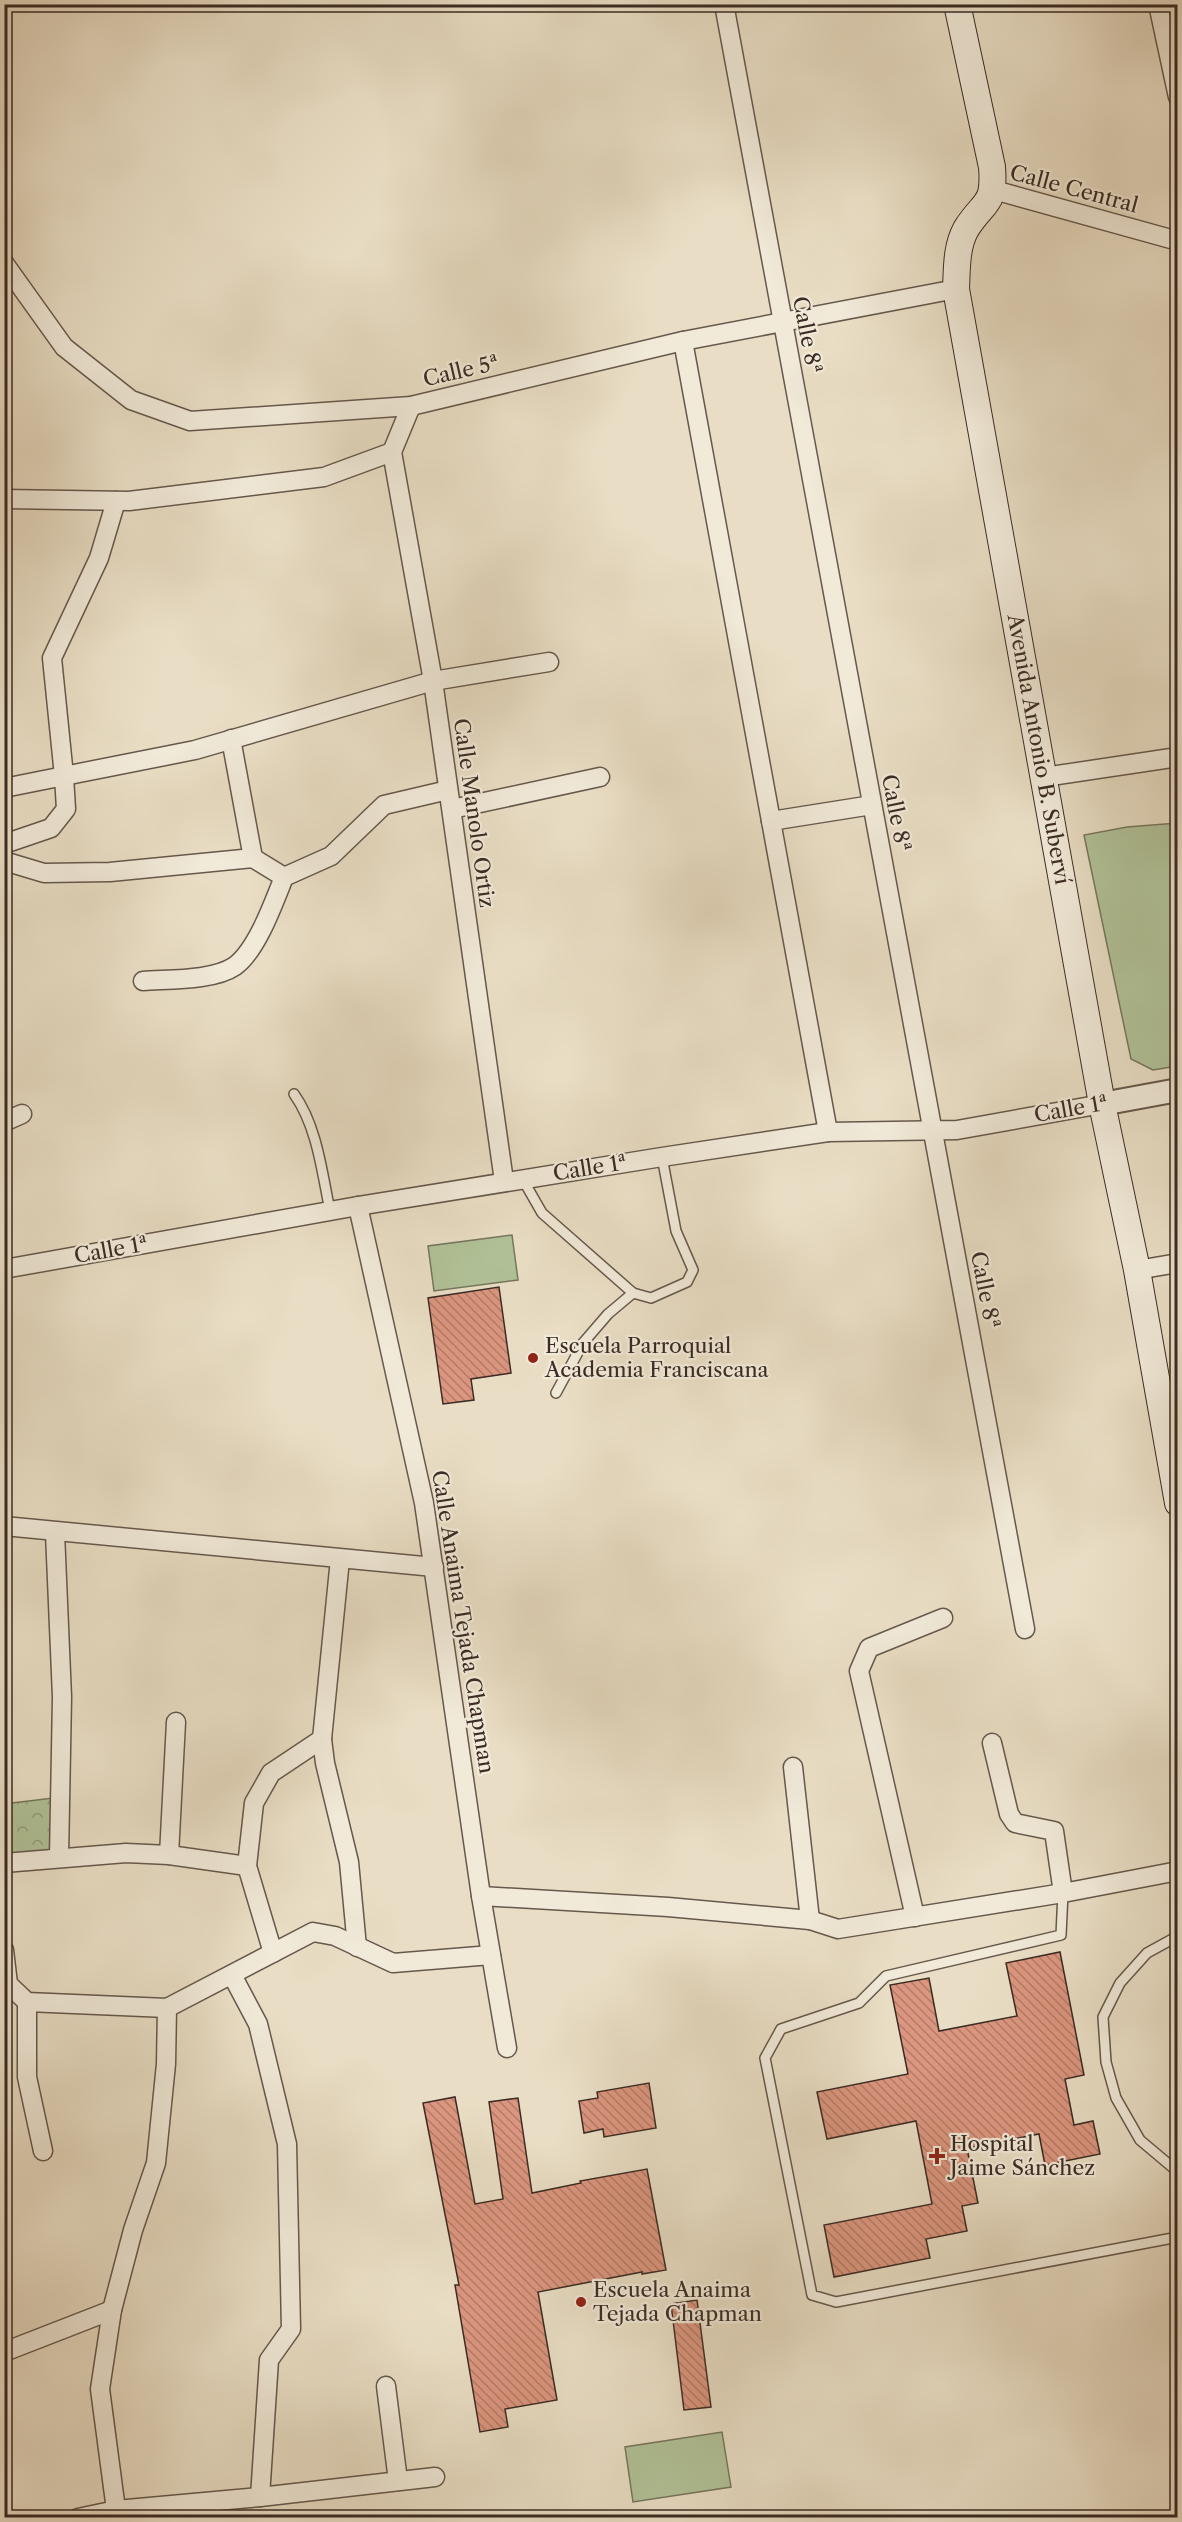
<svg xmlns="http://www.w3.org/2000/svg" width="1182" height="2522" font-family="'Libre Caslon Text',serif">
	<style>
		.forest { fill: url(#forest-crowns); stroke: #76765e; stroke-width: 1.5 }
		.pitch { fill: #b1c298; stroke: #76765e; stroke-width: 1.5 }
		.building { fill: url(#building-back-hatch); stroke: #3b2b24; stroke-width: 1.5 }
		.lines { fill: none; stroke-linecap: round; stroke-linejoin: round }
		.service-casing { stroke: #66584c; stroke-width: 12 }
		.minor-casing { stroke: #66584c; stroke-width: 21 }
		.tertiary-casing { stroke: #66584c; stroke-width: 26 }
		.secondary-casing { stroke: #3b2b24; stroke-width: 28 }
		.service { stroke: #f1ead9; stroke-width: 9 }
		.minor { stroke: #f1ead9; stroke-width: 18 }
		.tertiary { stroke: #f1ead9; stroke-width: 22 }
		.secondary { stroke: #f1ead9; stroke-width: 26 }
		.poi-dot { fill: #8f2418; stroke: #f1ead9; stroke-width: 2 }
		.labels { text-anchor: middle; stroke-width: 4.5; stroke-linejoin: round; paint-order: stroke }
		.street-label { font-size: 21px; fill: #3b2b24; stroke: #f1ead9 }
		.poi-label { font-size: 21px; fill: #3b2b24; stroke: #f1ead9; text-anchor: start }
	</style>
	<defs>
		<pattern id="forest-crowns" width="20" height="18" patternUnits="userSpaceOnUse" patternTransform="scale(1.5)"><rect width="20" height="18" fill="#b1c298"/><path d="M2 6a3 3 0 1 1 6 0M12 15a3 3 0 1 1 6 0" fill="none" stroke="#919e7c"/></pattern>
		<pattern id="building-back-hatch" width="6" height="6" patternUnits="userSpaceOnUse" patternTransform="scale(1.5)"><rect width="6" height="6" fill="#dc967f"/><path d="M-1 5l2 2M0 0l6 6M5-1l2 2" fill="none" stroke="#b47b68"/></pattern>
	</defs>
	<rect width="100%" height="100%" fill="#e9dec5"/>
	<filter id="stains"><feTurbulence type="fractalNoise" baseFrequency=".00333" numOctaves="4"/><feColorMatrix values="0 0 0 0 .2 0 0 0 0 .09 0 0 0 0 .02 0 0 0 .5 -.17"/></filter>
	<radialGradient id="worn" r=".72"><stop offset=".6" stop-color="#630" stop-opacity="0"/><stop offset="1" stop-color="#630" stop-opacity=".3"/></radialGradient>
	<path class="forest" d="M53,1798V1853L5,1858L4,1804Z"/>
	<g class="pitch">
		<path d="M1177,823V1066L1153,1070L1131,1059L1084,835L1127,827Z"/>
		<path d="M512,1235L518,1280L434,1291L428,1246Z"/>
		<path d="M722,2432L731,2487L633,2502L625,2447Z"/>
	</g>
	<g class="building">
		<path d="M499,1287L511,1373L471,1379L474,1400L443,1404L428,1298Z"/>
		<path d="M1060,1952L1084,2075L1065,2079L1074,2125L1093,2121L1100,2154L1045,2165L1039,2134L967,2148L978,2203L962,2206L967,2231L926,2239L930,2258L834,2277L824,2225L932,2204L916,2121L827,2139L817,2092L908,2074L890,1985L929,1978L939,2031L1017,2016L1006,1963Z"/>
		<path d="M649,2083L656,2128L604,2137L603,2129L584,2133L579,2101L598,2098L597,2092Z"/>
		<path d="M455,2097L475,2204L503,2199L489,2102L518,2098L532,2193L581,2183L580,2181L647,2169L666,2270L642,2274V2272L538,2292L557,2400L505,2409L508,2427L480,2432L455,2285H459L423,2103Z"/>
		<path d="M697,2300L711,2407L684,2410L671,2304Z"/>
	</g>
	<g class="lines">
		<g class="service-casing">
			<g id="service">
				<path d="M294,1094C317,1126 322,1172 330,1211"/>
				<path d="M522,1178L542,1213L633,1293"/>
				<path d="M556,1393L583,1343L608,1314L633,1293L651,1298L687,1282L693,1270L676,1231L662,1157"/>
				<path d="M1063,1893L1061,1935L886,1976L859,2003L781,2029L765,2058L812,2295L836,2302L1178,2237"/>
				<path d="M1178,1936L1147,1953L1120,1983L1103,2017L1106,2062L1116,2098L1140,2140L1178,2172"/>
			</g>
		</g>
		<g class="minor-casing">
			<g id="minor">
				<path d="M724,4L1025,1629"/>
				<path d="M1158,4L1178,97"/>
				<path d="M994,190L1178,241"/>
				<path d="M4,263L64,347L131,400L190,421L411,406L683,341L956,289"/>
				<path d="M683,341L828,1132"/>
				<path d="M392,452L433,681L504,1181"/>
				<path d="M4,499L129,501L324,477L392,452L411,406"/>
				<path d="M116,501L99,558L52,658L64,776L195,750L433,681L549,662"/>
				<path d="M231,739L253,858"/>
				<path d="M1044,777L1178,757"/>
				<path d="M4,788L64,776L66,809L51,828L4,844"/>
				<path d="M452,809L600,777"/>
				<path d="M771,821L872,805"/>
				<path d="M4,861L44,873L110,872L253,858L284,877"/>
				<path d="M143,981C168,979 213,981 235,966C257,950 274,902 284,877L331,856L384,805L448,790"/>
				<path d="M4,1122L22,1114"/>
				<path d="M358,1206L424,1503L481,1896L507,2048"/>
				<path d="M4,1269L358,1206L662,1157L828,1132L957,1130L1102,1104"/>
				<path d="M1137,1270L1178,1263"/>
				<path d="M4,1526L434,1567"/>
				<path d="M55,1533L62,1697L59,1857"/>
				<path d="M340,1559L322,1739L325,1763L349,1862L357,1947"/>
				<path d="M992,1743L1009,1814L1015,1823L1054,1831L1063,1893"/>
				<path d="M793,1767L810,1920"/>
				<path d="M169,1855L176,1722"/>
				<path d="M4,1863L126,1853L169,1855L247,1866"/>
				<path d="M481,1896L668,1907L810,1920L838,1929L1063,1893L1178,1871"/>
				<path d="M915,1917L859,1671L869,1648L943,1618"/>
				<path d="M4,1950L8,1984L4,1983"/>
				<path d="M273,1953L247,1866L254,1803L271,1773L322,1739"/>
				<path d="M232,1975L258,2024L287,2144L291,2329L269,2360L260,2497"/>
				<path d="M8,1984L27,2002L167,2008L313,1932L335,1936L393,1963L491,1955"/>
				<path d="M27,2002V2077L43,2151"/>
				<path d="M4,2352L112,2310"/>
				<path d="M386,2386L398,2481"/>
				<path d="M116,2510L100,2389L112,2310L133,2230L156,2163L166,2064L167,2008"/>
				<path d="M78,2518L116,2510L260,2497L435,2477"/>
			</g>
		</g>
		<g class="tertiary-casing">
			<path id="tertiary" d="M1102,1104L1178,1090"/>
		</g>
		<g class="secondary-casing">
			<g id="secondary">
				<path id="s1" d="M957,4L992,167C995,207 984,200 966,229C956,247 957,269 956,289L1102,1104L1137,1270L1178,1503"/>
			</g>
		</g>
		<use href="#service" class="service"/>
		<use href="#minor" class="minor"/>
		<use href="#tertiary" class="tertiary"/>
		<use href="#secondary" class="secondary"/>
	</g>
	<g class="poi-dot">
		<circle cx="533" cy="1358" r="6"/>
		<path d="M934 2147h6v6h6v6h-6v6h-6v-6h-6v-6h6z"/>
		<circle cx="581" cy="2302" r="6"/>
	</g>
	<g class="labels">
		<g class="street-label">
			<text transform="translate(1074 189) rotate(15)" y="7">Calle Central</text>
			<text transform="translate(807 335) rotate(79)" y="7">Calle 8ª</text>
			<text transform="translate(461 371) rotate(-13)" y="7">Calle 5ª</text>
			<text dy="7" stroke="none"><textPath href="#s1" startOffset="766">Avenida Antonio B. Suberví</textPath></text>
			<text transform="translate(474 813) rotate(82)" y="7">Calle Manolo Ortiz</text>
			<text transform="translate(896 813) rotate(79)" y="7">Calle 8ª</text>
			<text transform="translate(1071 1109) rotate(-10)" y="7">Calle 1ª</text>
			<text transform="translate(590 1168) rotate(-9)" y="7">Calle 1ª</text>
			<text transform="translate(111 1250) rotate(-10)" y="7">Calle 1ª</text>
			<text transform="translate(985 1290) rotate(79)" y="7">Calle 8ª</text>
			<text transform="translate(463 1622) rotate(81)" y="7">Calle Anaima Tejada Chapman</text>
		</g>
		<g class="poi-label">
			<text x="545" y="1353">Escuela Parroquial<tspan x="545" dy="24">Academia Franciscana</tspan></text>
			<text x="950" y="2151">Hospital<tspan x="950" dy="24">Jaime Sánchez</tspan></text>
			<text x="593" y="2297">Escuela Anaima<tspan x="593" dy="24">Tejada Chapman</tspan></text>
		</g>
	</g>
	<rect width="1182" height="2522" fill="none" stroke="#e9dec5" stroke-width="24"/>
	<rect x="6" y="6" width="1170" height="2510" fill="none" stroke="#3b2b24" stroke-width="3"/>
	<rect x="12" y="12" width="1158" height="2498" fill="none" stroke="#3b2b24" stroke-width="1.5"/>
	<rect width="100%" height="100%" filter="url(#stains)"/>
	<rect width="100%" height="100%" fill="url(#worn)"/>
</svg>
